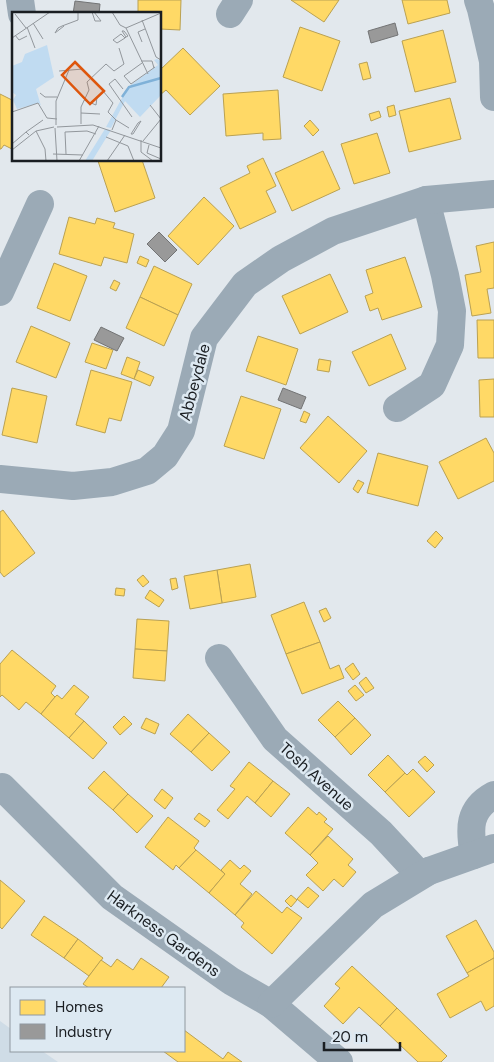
<svg xmlns="http://www.w3.org/2000/svg" width="494" height="1062" font-family="'DM Sans',sans-serif">
	<style>
		.built { fill: #cfdce6 }
		.homes { fill: #ffd966; stroke: #baa152 }
		.industry { fill: #999; stroke: #737475 }
		.lines { fill: none; stroke-linecap: round; stroke-linejoin: round }
		.minor { stroke: #9baab6; stroke-width: 28 }
		.labels { text-anchor: middle; stroke-width: 5; stroke-linejoin: round; paint-order: stroke }
		.street-label { font-size: 16px; fill: #1a1e22; stroke: #dde9f2 }
		.inset-river { fill: none; stroke: #7fb1d8; stroke-width: 2.5 }
		.inset-road { fill: none; stroke: #92979c; stroke-width: 1 }
		.view { fill: #de560d; fill-opacity: 0.15; stroke: #de560d; stroke-width: 2.5 }
		.inset-edge { fill: none; stroke: #1a1e22; stroke-width: 2.5 }
	</style>
	<rect width="100%" height="100%" fill="#e2e8ed"/>
	<path class="built" d="M0,1021L11,1029V1051H42L58,1062H0Z"/>
	<g class="homes">
		<path d="M138,0H181L180,30L160,29V14H138Z"/>
		<path d="M291,0H339L324,22Z"/>
		<path d="M402,0H447L450,13L408,24Z"/>
		<path d="M300,27L340,41L322,91L283,77Z"/>
		<path d="M443,30L456,82L415,92L402,41Z"/>
		<path d="M183,48L220,86L190,115L166,90L160,95V70Z"/>
		<path d="M367,62L371,78L363,80L359,64Z"/>
		<path d="M278,90L281,139L263,140V133L226,136L223,94Z"/>
		<path d="M0,94L14,101V150L4,145L1,149H0Z"/>
		<path d="M450,98L461,139L409,152L399,111Z"/>
		<path d="M394,105L396,115L389,117L387,107Z"/>
		<path d="M379,111L381,117L371,121L369,114Z"/>
		<path d="M310,120L319,130L313,136L304,126Z"/>
		<path d="M377,133L390,173L354,184L341,144Z"/>
		<path d="M323,151L340,189L292,211L275,173Z"/>
		<path d="M263,158L276,186L266,191L276,212L240,229L220,188L250,173L247,166Z"/>
		<path d="M100,160H142L155,198L115,212L98,161Z"/>
		<path d="M204,197L234,226L198,265L168,236Z"/>
		<path d="M69,217L95,224L97,218L115,223L113,228L134,234L127,263L104,257L101,266L59,254Z"/>
		<path d="M494,242V288L487,289L491,313L472,316L465,275L481,272L476,246Z"/>
		<path d="M140,256L149,260L146,267L137,263Z"/>
		<path d="M405,257L422,307L382,320L378,308L370,311L365,296L373,293L366,270Z"/>
		<path d="M54,263L87,276L70,321L37,308Z"/>
		<path d="M154,266L192,284L178,315L140,297Z"/>
		<path d="M330,274L348,312L300,334L282,296Z"/>
		<path d="M114,280L120,283L116,291L110,288Z"/>
		<path d="M140,297L178,315L164,346L126,328Z"/>
		<path d="M477,320H494V358H478Z"/>
		<path d="M31,326L70,343L56,378L16,362Z"/>
		<path d="M391,334L406,369L369,386L352,352Z"/>
		<path d="M258,336L298,349L286,385L246,371Z"/>
		<path d="M92,343L113,350L106,369L85,362Z"/>
		<path d="M127,357L140,362L134,379L121,374Z"/>
		<path d="M319,359L331,361L329,372L317,370Z"/>
		<path d="M91,370L132,382L121,421L109,418L105,433L76,425Z"/>
		<path d="M138,370L154,377L150,386L134,379Z"/>
		<path d="M494,379V417H480L479,380Z"/>
		<path d="M12,388L47,396L37,443L2,435Z"/>
		<path d="M241,396L281,409L264,459L224,446Z"/>
		<path d="M304,411L310,414L306,423L300,421Z"/>
		<path d="M328,416L367,451L339,483L300,448Z"/>
		<path d="M486,438L494,453V481L458,499L439,462Z"/>
		<path d="M378,453L428,466L418,506L367,493Z"/>
		<path d="M358,480L364,483L358,493L353,489Z"/>
		<path d="M3,510L35,553L4,577L0,572V512Z"/>
		<path d="M436,531L443,538L435,548L427,541Z"/>
		<path d="M250,564L256,597L222,603L217,570Z"/>
		<path d="M217,570L222,603L190,609L184,576Z"/>
		<path d="M143,575L149,582L143,587L137,580Z"/>
		<path d="M176,578L178,588L172,590L170,579Z"/>
		<path d="M116,588L125,589L124,596L115,595Z"/>
		<path d="M150,590L164,600L159,607L145,598Z"/>
		<path d="M304,602L320,642L286,654L271,615Z"/>
		<path d="M326,608L331,618L324,622L319,611Z"/>
		<path d="M137,619L169,621L167,651L135,649Z"/>
		<path d="M320,642L330,669L339,665L344,678L302,694L286,654Z"/>
		<path d="M135,649L167,651L165,681L133,678Z"/>
		<path d="M12,650L56,686L51,693L55,697L41,714L26,702L19,710L2,695L0,697V664Z"/>
		<path d="M353,663L360,674L353,680L345,669Z"/>
		<path d="M366,677L374,688L366,693L359,683Z"/>
		<path d="M74,685L89,697L75,714L84,721L69,738L41,714L55,697L57,695L62,699Z"/>
		<path d="M355,685L364,695L356,701L348,691Z"/>
		<path d="M338,701L355,718L335,737L318,720Z"/>
		<path d="M188,714L209,733L191,752L170,734Z"/>
		<path d="M124,716L132,724L120,735L113,727Z"/>
		<path d="M146,718L159,724L155,734L141,728Z"/>
		<path d="M355,718L371,735L351,755L335,737Z"/>
		<path d="M84,721L107,743L93,759L69,738Z"/>
		<path d="M209,733L230,752L212,771L191,752Z"/>
		<path d="M388,755L405,773L385,792L368,775Z"/>
		<path d="M425,756L434,765L427,772L418,762Z"/>
		<path d="M249,762L273,781L255,803L247,796L228,819L217,810L235,789L230,786Z"/>
		<path d="M413,769L435,792L409,817L385,792L405,773L407,775Z"/>
		<path d="M104,771L128,794L113,810L88,788Z"/>
		<path d="M273,781L290,794L271,817L255,803Z"/>
		<path d="M162,789L173,798L165,809L154,800Z"/>
		<path d="M128,794L153,816L137,833L113,810Z"/>
		<path d="M308,807L317,815L319,812L327,819L324,822L333,829L310,855L285,833Z"/>
		<path d="M199,813L210,821L205,827L194,819Z"/>
		<path d="M168,817L199,841L194,848L196,850L179,868L176,865L173,870L145,847Z"/>
		<path d="M328,836L353,859L348,865L356,872L343,887L334,879L323,891L306,875L318,863L310,855Z"/>
		<path d="M196,850L225,874L209,893L179,868Z"/>
		<path d="M230,860L240,869L244,865L251,871L240,884L252,894L235,915L209,893L225,874L221,870Z"/>
		<path d="M0,880L25,901L2,929L0,927Z"/>
		<path d="M308,887L319,896L308,908L297,899Z"/>
		<path d="M256,891L282,913L287,907L302,918L272,954L241,927L244,923L235,915Z"/>
		<path d="M291,895L297,900L291,907L285,901Z"/>
		<path d="M44,916L78,939L64,958L31,935Z"/>
		<path d="M476,920L494,952V958L467,973L446,936Z"/>
		<path d="M78,939L103,958L89,976L64,958Z"/>
		<path d="M141,958L169,977L161,988H89L83,984L101,960L111,967L117,959L133,970Z"/>
		<path d="M494,958V1006L486,1011L481,1001L450,1018L437,994L469,976L467,973Z"/>
		<path d="M352,966L397,1008L380,1026L359,1007L343,1024L324,1006L340,988L335,984Z"/>
		<path d="M397,1008L447,1056L441,1062H418L380,1026Z"/>
		<path d="M184,1030L223,1059L228,1052L242,1062H178L163,1051H184Z"/>
	</g>
	<g class="industry">
		<path d="M75,1L100,4L99,14H73Z"/>
		<path d="M395,23L398,35L371,43L368,31Z"/>
		<path d="M159,232L177,250L165,262L147,244Z"/>
		<path d="M101,327L124,338L117,351L94,340Z"/>
		<path d="M283,388L306,397L301,409L278,400Z"/>
	</g>
	<g class="lines">
		<g class="minor">
			<path d="M20,0L22,14"/>
			<path d="M478,0L481,9L493,61L494,97"/>
			<path d="M230,14L239,0"/>
			<path d="M0,292L40,204"/>
			<path d="M397,408L432,385L450,345L452,311L445,275L426,200"/>
			<path d="M0,479L73,486L112,482L147,471L165,456L181,431L204,338L245,284L281,259L333,231L426,200L494,194"/>
			<path d="M219,658L275,739L381,833L420,875L429,871"/>
			<path d="M2,787L112,897L231,981L271,1004L339,1062"/>
			<path d="M474,855C469,829 468,809 494,795"/>
			<path d="M271,1004L373,905L429,871L494,848"/>
		</g>
	</g>
	<g class="labels">
		<g class="street-label">
			<text transform="translate(194 382) rotate(-75)" y="6">Abbeydale</text>
			<text transform="translate(317 776) rotate(42)" y="6">Tosh Avenue</text>
			<text transform="translate(164 933) rotate(36)" y="6">Harkness Gardens</text>
		</g>
	</g>
	<g transform="translate(12 12)">
		<rect width="149" height="149" fill="#e2e8ed"/>
		<path d="M35,33L42,65L24,77L29,94L27,91L5,97L1,88L4,83L0,80V54L10,50L13,42ZM145,47L149,49V83L128,105L113,89L99,116L94,115L116,75L146,53L142,48ZM93,117L99,118L80,149H73Z" fill="#c0dbf1"/>
		<path class="inset-river" d="M110,85L117,75L149,66"/>
		<path class="inset-road" d="M80,0L83,9H89L82,0M100,0L108,13L114,16L149,1M3,2L14,16M130,8L144,45L149,48M21,11L31,27M52,14L43,21L46,16L50,14L66,8V0M15,15L23,36M114,16L136,62M110,19H112L116,24L114,25ZM3,23L7,28L15,24M0,26L38,0M113,26L109,22L101,28L105,31L113,26L114,25M130,30L126,20L133,17M129,49H140L142,56M130,51L112,64L119,72L143,55M47,59L71,57M111,77L103,67L97,72L120,105M91,79L101,91L96,100L104,108L100,118M28,81L33,85H45M72,88L84,93L85,85M138,93L149,107M0,100L26,91L35,106L45,107M69,101L88,102M104,108L117,116M129,109L121,122H119L126,111ZM69,112V95L77,78L75,70L94,52L102,59L112,52L107,36M44,113V89L57,58M45,115L81,113L149,136M43,116L45,149M24,119L33,137L34,149M17,123L14,120L31,108M94,125L116,134L122,149M129,128V140L141,149M131,129L149,107M0,132L14,120M137,133L135,141L149,147M0,138L24,119L42,115M41,142L71,143M54,142L53,120L75,119L84,122M67,149L87,114M95,149L113,123"/>
		<path class="view" d="M63,50L92,79L78,92L50,63Z"/>
		<rect width="149" height="149" class="inset-edge"/>
	</g>
	<rect x="10" y="987" width="175" height="65" fill="#dde9f2" stroke="#8f989f"/>
	<rect x="20" y="1000" width="25" height="15" fill="#ffd966" stroke="#8f989f"/>
	<text x="55" y="1012" font-size="15" fill="#1a1e22">Homes</text>
	<rect x="20" y="1024" width="25" height="15" fill="#999999" stroke="#8f989f"/>
	<text x="55" y="1037" font-size="15" fill="#1a1e22">Industry</text>
	<path d="M324 1042v8h76v-8" fill="none" stroke="#1a1e22" stroke-width="2.5"/>
	<text x="332" y="1042" font-size="15" fill="#1a1e22" stroke="#dde9f2" stroke-width="4" paint-order="stroke">20 m</text>
</svg>
